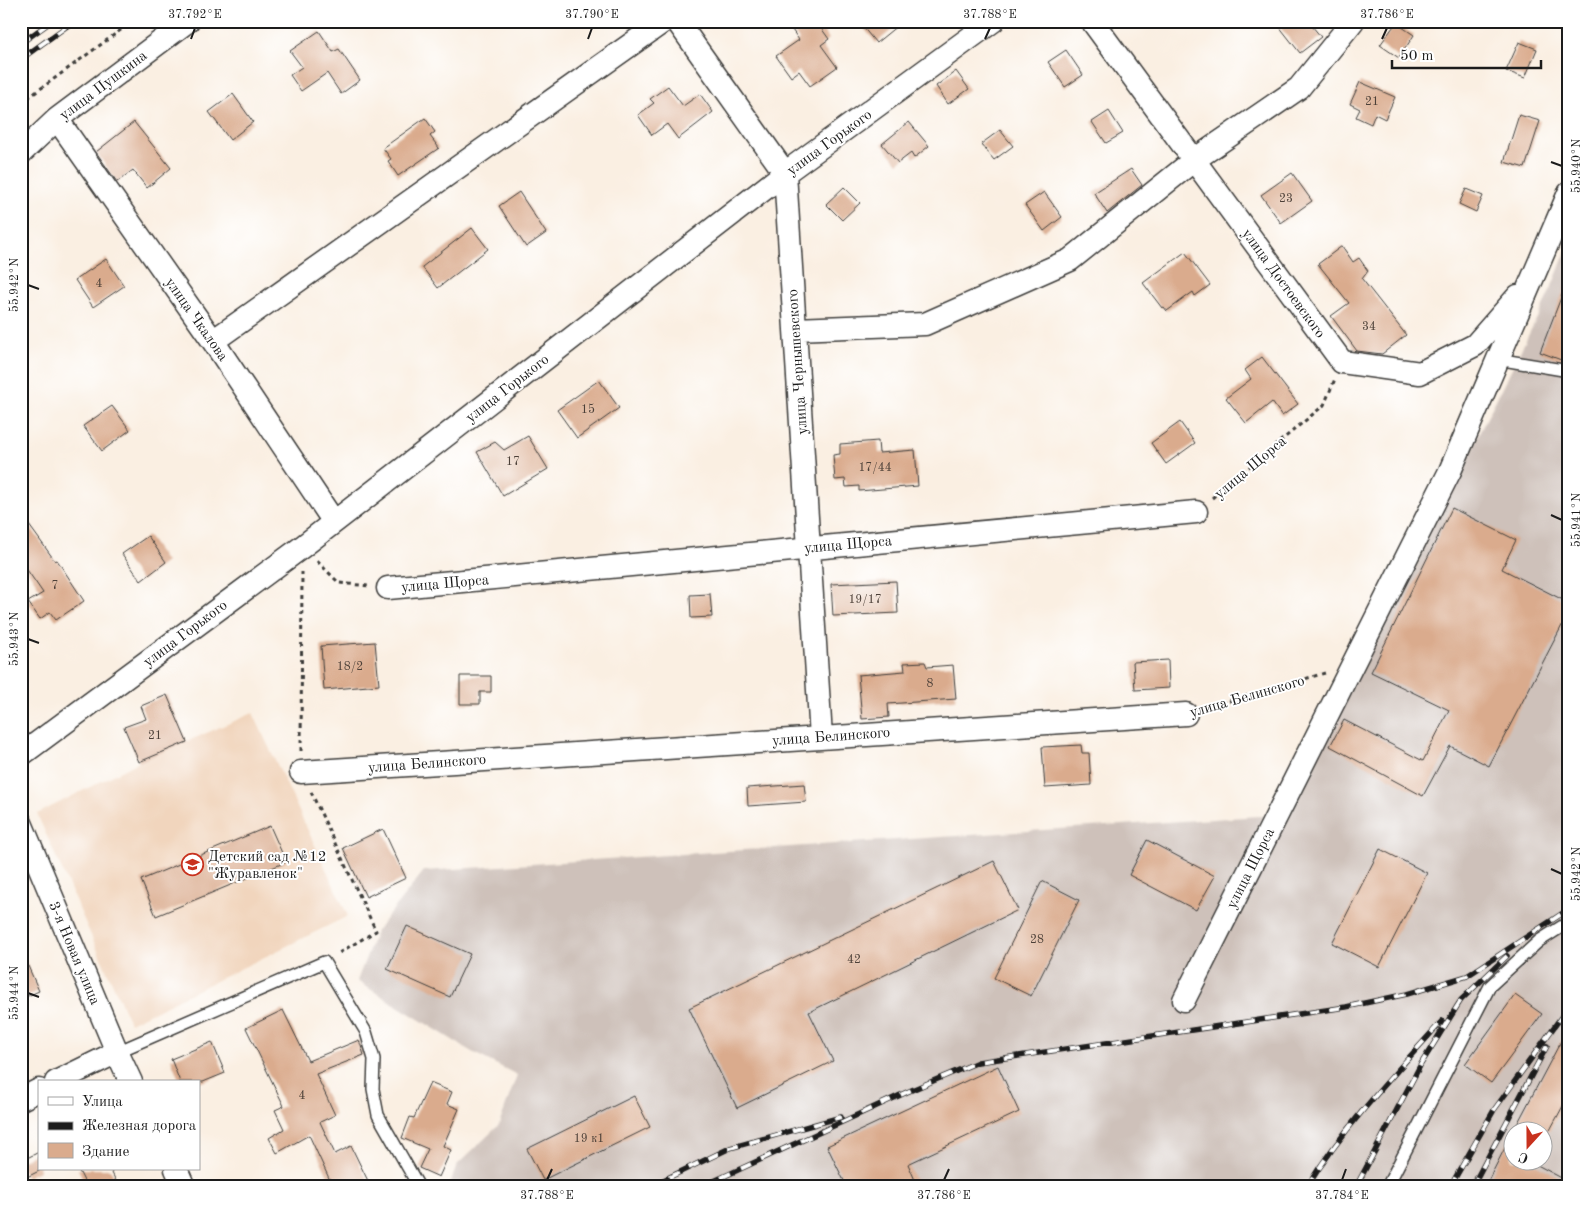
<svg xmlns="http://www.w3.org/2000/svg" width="1590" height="1208" font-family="'Old Standard TT',serif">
  <rect width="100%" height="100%" fill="#fff"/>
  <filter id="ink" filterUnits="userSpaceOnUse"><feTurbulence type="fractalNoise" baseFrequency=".02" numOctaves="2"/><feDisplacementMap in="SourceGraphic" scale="10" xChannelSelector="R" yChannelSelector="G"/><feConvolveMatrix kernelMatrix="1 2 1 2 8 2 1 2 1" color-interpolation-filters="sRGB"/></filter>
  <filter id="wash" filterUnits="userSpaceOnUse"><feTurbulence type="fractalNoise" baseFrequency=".0096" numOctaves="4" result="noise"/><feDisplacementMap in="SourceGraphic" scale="20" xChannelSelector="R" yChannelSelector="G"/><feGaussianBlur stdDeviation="1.12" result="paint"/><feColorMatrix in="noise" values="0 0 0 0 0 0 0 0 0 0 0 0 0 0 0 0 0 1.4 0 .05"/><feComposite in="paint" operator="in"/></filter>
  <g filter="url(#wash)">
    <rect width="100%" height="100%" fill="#faefe2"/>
    <path fill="#f1d5bd" d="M253,713l95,203 -218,107 -93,-209 102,-52z"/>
    <path fill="#cec1ba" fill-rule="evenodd" d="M1569,244v943h-1120l8,-22 42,-40 18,-50 -45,-23 -115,-71 19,-50 48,-60 864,-57 260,-518zM1512,1130h30v30h-30z"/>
    <g id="blocks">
      <path fill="#daab8d" d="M786,21h30l13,18 -8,6 16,22 -27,19 -11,-15 -8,6 -15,-21 23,-16z
        M858,21h45l-27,22z
        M1275,21h33l13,16 -21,16z
        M1396,23l18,12 -15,23 -19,-13z
        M319,31l14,21 6,-3 21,31 -19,14 -14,-21 -26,18 -11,-16 12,-8 -12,-16z
        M1519,42l18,7 -12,29 -19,-7z
        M1066,50l17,25 -18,12 -17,-25z
        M956,71l13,18 -21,15 -12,-18z
        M1360,82l35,15 -10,22 -10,-5 -4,10 -15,-7 4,-8 -10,-5z
        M668,86l15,20 17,-12 13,18 -35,27 -11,-15 -15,11 -14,-20 16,-12 -4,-4z
        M233,94l20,28 -23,18 -21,-28z
        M1109,111l14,22 -17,10 -14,-21z
        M1519,115l21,6 -15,47 -21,-6z
        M425,118l10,14 -5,4 9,12 -41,28 -10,-15 3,-2 -8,-11z
        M134,122l37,46 -24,20 -14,-18 -16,12 -21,-30z
        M909,122l20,24 -15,12 -3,-5 -13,10 -16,-19z
        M1000,130l13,16 -19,14 -13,-16z
        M1131,169l11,16 -35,28 -13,-20z
        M1292,173l20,28 -31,22 -20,-28z
        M844,187l16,16 -18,17 -16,-16z
        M1466,189l17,7 -7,16 -17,-8z
        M519,192l27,41 -20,14 -27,-41z
        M1044,192l18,25 -18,14 -19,-26z
        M472,228l16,21 -50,39 -16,-21z
        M1342,246l11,16 6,-4 9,13 -6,8 44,56 -24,19 -25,-3 -26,-35 18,-13 -31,-39z
        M1185,252l25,33 -15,11 -2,-4 -26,19 -3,-4 -2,1 -19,-25z
        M106,259l18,27 -31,21 -18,-27z
        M1567,282h2v81l-29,-11z
        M1262,357l36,47 -16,12 -10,-14 -26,21 -20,-25 25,-19 -6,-9z
        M599,380l20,28 -42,30 -20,-28z
        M112,406l18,24 -28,21 -19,-25z
        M1180,422l15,21 -29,21 -15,-21z
        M528,436l20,33 -45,27 -26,-44 18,-10 9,8z
        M878,441l1,12 36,-3 3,36 -59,5v-5l-13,1 -1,-8 -10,1 -2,-25 7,-1v-10z
        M1452,508l64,32 -14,29 67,34v9l-80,154 -39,-20 -27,50 -93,-50 14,-26 79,41 26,-51 -78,-38z
        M21,514l34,47 2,-1 27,41 -28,19 -6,-8 -10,7 -12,-17 15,-9 -22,-32z
        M148,536l18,26 -25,19 -19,-27z
        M896,581l2,32 -65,3 -2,-32z
        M710,594l2,23 -21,1 -1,-23z
        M375,642l4,43 -55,5 -3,-44z
        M1168,660l1,28 -34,2 -2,-28z
        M925,662l2,5 26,-2 3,34 -68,5 1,13 -27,2 -4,-44 47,-4 -1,-8z
        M460,676h31v16h-11v12h-20z
        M167,695l20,47 -48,20 -15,-35 22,-8 -5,-13z
        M1081,745l1,8h7l2,32 -46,3 -3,-41z
        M804,784l2,18 -58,4 -1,-18z
        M270,826l16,36 -130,54 -15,-36z
        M383,829l23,49 -40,19 -23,-49z
        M1147,840l68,36 -19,34 -67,-35z
        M1380,849l47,24 -48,94 -47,-24z
        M994,861l24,49 -209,102 24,49 -96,47 -48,-100z
        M1042,881l37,19 -48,96 -37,-18z
        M407,926l63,28 -20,43 -63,-28z
        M21,950l18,41 -18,8z
        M1515,995l27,19 -51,69 -26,-19z
        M283,1010l25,51 51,-21 5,15 -48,19 19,41 -15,7 15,32 16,-8 20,41h-38l-24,-52 -32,18 -8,-15 15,-9 -9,-19 9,-4 -38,-78z
        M1569,1026v69l-19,35h-36z
        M212,1042l13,31 -22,9h-23l-9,-23z
        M998,1066l21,46 -111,52 10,23h-71l-20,-41z
        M430,1083l22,9 -5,12 12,5 -16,37 8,4 -12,27 -20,-9 9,-19 -26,-11 8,-21 4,1z
        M634,1096l16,31 -107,53 -16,-31z
        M1512,1134v26h16l41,22v5h-84z
        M39,1152v19l-12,6 -6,-10v-6z
        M78,1169h32l9,18h-32z"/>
    </g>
  </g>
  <g filter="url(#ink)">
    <use href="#blocks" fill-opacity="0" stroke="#3d3c3a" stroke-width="1"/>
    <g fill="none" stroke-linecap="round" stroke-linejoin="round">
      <defs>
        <path id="lane" d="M1497,359l72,12
          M117,1052l207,-90 42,70 8,27 -1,30 5,26 41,72
          M1387,1187l103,-201 49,-45 30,-19"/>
        <path id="street" d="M677,21l108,152 36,564
          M1092,21l250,341 78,11 55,-28 43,-49
          M57,119l156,222 121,181
          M21,153l36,-34 131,-98
          M795,329l130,-5 145,-64 124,-100 105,-72 54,-67
          M213,341l451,-320
          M388,588l808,-76
          M21,755l281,-208 483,-374 208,-152
          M301,772l885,-58
          M21,823l96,229 14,30
          M1184,1000l266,-529 119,-278
          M56,1082l61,-30
          M21,1099l18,-9
          M176,1169l8,18"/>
      </defs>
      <use href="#lane" stroke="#3d3c3a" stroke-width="14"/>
      <use href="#street" stroke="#3d3c3a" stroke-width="25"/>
      <path stroke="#3d3c3a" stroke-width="3" stroke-dasharray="4 4" stroke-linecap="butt" d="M21,103l112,-82
        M1212,498l112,-93 11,-26
        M317,561l22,22 30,3
        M1206,708l119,-35
        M301,751l1,-179
        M311,792l65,139 -39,23"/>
      <use href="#lane" stroke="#fff" stroke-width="11"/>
      <use href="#street" stroke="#fff" stroke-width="22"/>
      <defs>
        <path id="rail" d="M21,43l31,-22
          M21,59l53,-38
          M1358,1183l63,-119 40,-64 46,-44
          M649,1187l81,-39 111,-31
          M701,1187l206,-95 71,-30 368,-55 61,-13 60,-18 102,-67
          M1307,1187c37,-60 88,-114 135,-166
          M1450,1187l44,-77 73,-101
          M1472,1187l75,-141"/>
      </defs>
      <use href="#rail" stroke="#1c1c1c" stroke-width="5.5"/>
      <use href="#rail" stroke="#fff" stroke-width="4" stroke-dasharray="11" stroke-linecap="butt"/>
    </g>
  </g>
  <path fill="none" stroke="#1c1c1c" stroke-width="2" d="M191,39l4,-11M588,39l4,-11M985,39l5,-11M1382,39l5,-11M1551,162l11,4M28,285l11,4M1551,515l11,5M28,639l11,4M1551,869l11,5M28,993l11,4M547,1180l5,-11M944,1180l5,-11M1342,1180l4,-11"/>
  <defs>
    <symbol id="school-ring" viewBox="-11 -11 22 22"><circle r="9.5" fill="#fff" stroke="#c8321e" stroke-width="1.5"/><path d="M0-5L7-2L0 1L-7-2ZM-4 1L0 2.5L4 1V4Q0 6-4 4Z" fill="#c8321e"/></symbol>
  </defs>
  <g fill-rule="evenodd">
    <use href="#school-ring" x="180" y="852" width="25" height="25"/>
  </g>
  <g text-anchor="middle" stroke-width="4" stroke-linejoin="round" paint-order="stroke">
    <g font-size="12" fill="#4c4038">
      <text x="1372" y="105">21</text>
      <text x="1286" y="202">23</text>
      <text x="99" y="287">4</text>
      <text x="1369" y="330">34</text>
      <text x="588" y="413">15</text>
      <text x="513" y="465">17</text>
      <text x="875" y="471">17/44</text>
      <text x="55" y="589">7</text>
      <text x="865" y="603">19/17</text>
      <text x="350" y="670">18/2</text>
      <text x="930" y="687">8</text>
      <text x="155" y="739">21</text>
      <text x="1037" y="943">28</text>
      <text x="854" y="963">42</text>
      <text x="302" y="1099">4</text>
      <text x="589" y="1142">19 к1</text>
    </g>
    <g font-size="15" fill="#1c1c1c" stroke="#fff">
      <text transform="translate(103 85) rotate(-37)" y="5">улица Пушкина</text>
      <text transform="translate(829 142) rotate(-36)" y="5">улица Горького</text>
      <text transform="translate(1284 283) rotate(54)" y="5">улица Достоевского</text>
      <text transform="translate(197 319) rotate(55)" y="5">улица Чкалова</text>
      <text transform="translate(797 362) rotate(-94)" y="5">улица Чернышевского</text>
      <text transform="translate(507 388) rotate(-38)" y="5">улица Горького</text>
      <text transform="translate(1250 467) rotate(-40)" y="5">улица Щорса</text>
      <text transform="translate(848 544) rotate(-5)" y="5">улица Щорса</text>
      <text transform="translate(445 583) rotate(-5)" y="5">улица Щорса</text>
      <text transform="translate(185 633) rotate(-37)" y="5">улица Горького</text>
      <text transform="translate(1247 696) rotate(-16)" y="5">улица Белинского</text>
      <text transform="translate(831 736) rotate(-4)" y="5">улица Белинского</text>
      <text transform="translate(427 763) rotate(-4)" y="5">улица Белинского</text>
      <text transform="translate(1250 868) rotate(-63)" y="5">улица Щорса</text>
      <text transform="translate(75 953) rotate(67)" y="5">3-я Новая улица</text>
    </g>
    <g font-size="15" fill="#1c1c1c" stroke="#fff" text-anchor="start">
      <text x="208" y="861">Детский сад №12<tspan x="208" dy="17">"Журавленок"</tspan></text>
    </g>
  </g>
  <rect width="1590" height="1208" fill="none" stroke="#fff" stroke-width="55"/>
  <rect x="38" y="1080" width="162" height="90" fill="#ffffff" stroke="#a4a4a4"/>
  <rect x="48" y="1097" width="25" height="8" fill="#ffffff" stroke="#a4a4a4"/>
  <text x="82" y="1106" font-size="15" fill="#1c1c1c">Улица</text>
  <rect x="48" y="1122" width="25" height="8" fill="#1c1c1c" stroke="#a4a4a4"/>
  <text x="82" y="1130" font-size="15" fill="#1c1c1c">Железная дорога</text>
  <rect x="48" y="1143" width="25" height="15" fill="#daab8d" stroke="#a4a4a4"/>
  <text x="82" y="1156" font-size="15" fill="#1c1c1c">Здание</text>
  <g transform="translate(1528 1146) rotate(201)"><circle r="24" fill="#ffffff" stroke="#a4a4a4"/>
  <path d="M0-4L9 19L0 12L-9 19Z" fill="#c8321e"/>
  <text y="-8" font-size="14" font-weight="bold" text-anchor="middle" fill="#1c1c1c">С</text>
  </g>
  <path d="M1392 60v8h149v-8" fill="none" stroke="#1c1c1c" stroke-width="2.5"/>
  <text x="1400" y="60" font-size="15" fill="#1c1c1c" stroke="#ffffff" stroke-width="4" paint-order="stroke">50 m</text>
  <rect x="28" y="28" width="1534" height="1152" fill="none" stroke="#1c1c1c" stroke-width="2"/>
  <g font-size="12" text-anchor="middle" fill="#1c1c1c">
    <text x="195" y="18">37.792°E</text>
    <text x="592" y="18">37.790°E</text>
    <text x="990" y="18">37.788°E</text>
    <text x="1387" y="18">37.786°E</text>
    <text transform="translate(1576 166) rotate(-90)" y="4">55.940°N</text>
    <text transform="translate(14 285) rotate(-90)" y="4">55.942°N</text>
    <text transform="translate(1576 520) rotate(-90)" y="4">55.941°N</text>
    <text transform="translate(14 639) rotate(-90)" y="4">55.943°N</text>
    <text transform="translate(1576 874) rotate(-90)" y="4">55.942°N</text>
    <text transform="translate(14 993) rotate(-90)" y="4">55.944°N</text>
    <text x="547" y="1199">37.788°E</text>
    <text x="944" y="1199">37.786°E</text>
    <text x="1342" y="1199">37.784°E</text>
  </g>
</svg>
